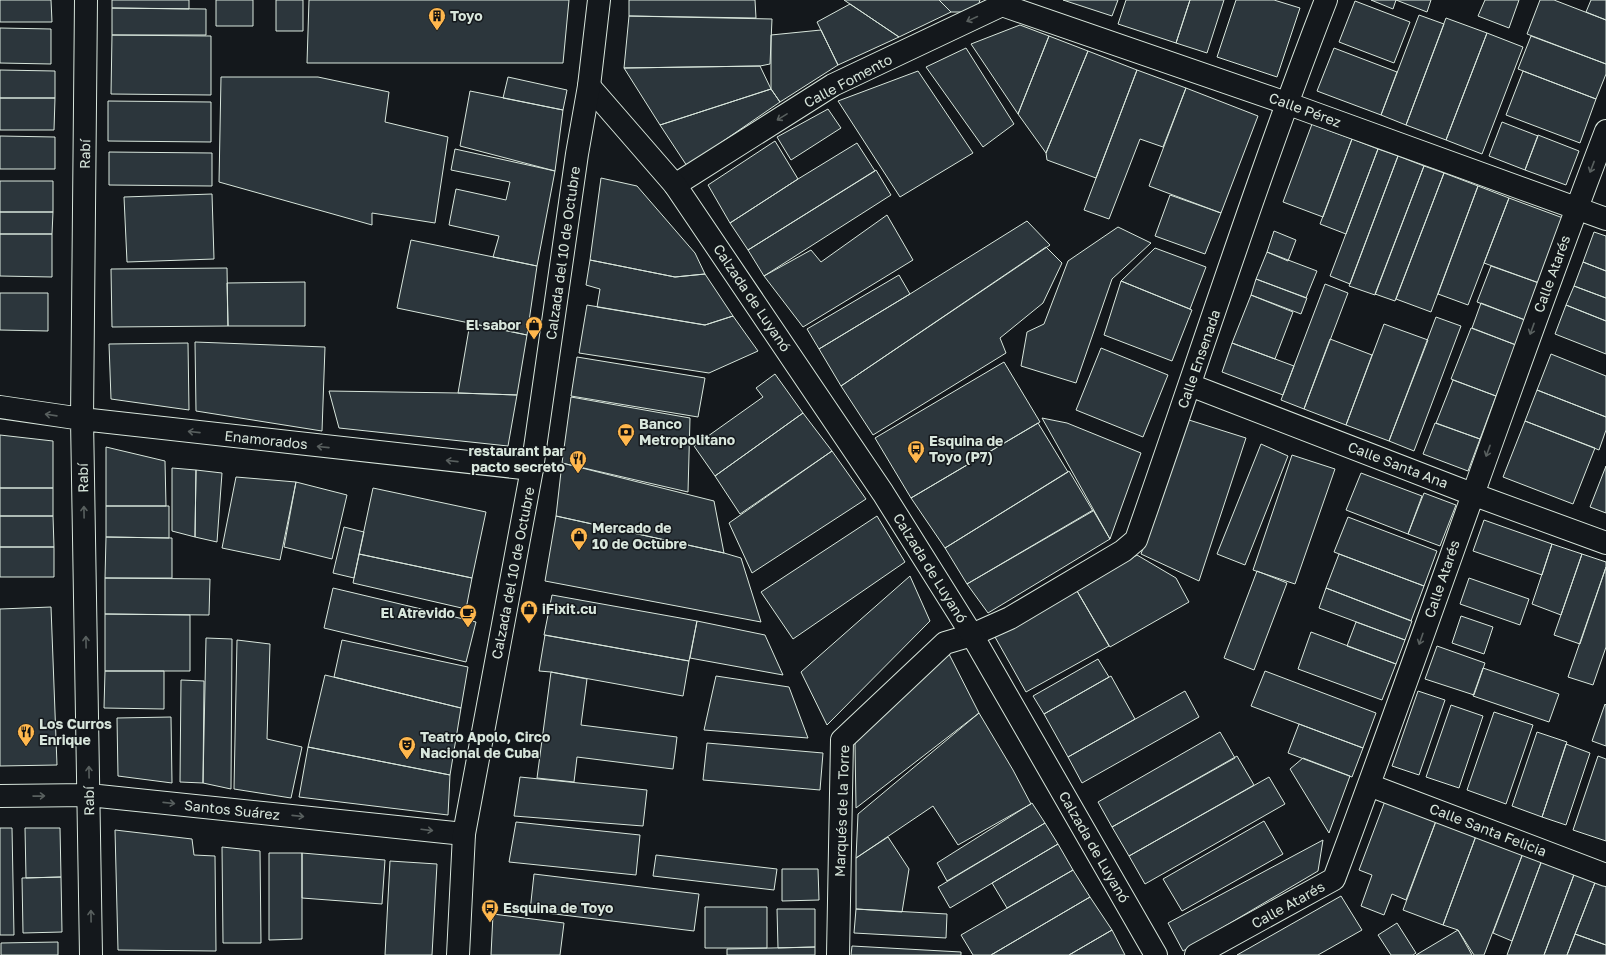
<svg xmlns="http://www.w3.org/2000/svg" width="1606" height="955" font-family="'Golos Text',sans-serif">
  <rect width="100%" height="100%" fill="#14181c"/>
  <path fill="#2c363c" stroke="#d8e6dc" d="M0,0h51l1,22h-52z
    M112,0h77v9l-77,-1z
    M216,0h37v26h-37z
    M276,0h27v31h-27z
    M309,0h260l-6,63h-256z
    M629,0h126l1,18 -127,-2z
    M844,0h95l12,12 -52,25z
    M939,0h41l-2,6 -10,6h-17z
    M1063,0h55l-6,16z
    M1126,0h64l-14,43 -58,-19z
    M1190,0h34l-17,53 -31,-10z
    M1236,0h38l26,8 -23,69 -60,-20z
    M1371,0h60l-4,12 -31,-12 -3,9z
    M1485,0h34l-10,28 -31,-12z
    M1540,0h14l52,20v44l-79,-30z
    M1591,0h15v20l-20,-8z
    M1355,1l55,21 -16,41 -55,-21z
    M850,4l49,33 -61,28 -21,-43z
    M112,8l94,1v26h-94z
    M1419,15l25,9 -38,101 -25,-10z
    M629,16l143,3 -2,45 -10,2 -136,2z
    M1446,18l41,15 -41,107 -40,-15z
    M1020,25l29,11 -31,78 -47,-70z
    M0,28l51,1v35l-51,-1z
    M821,30l17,35 -58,37 -9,-13v-54z
    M1487,33l36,14 -41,107 -36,-14z
    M112,35l99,1v59l-100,-1z
    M1049,36l39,15 -42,102 -28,-39z
    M1531,36l75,28v10l-10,25 -78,-30z
    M966,48l48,76 -31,23 -57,-80z
    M1334,48l63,24 -16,43 -64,-24z
    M1088,51l49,19 -41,108 -49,-18 -1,-7z
    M760,66l11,23 -111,36 -36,-57z
    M0,70l55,1v27h-55z
    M1137,70l49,18 -23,59 -23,-8 -31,80 -25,-9z
    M918,71l55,82 -73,44 -62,-96z
    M1523,71l73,28 -16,44 -74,-28z
    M221,77h97l71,15 -4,30 63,15 -13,86 -63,-10v12l-153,-43z
    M508,77l59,13 -4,20 -60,-12z
    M1186,88l72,28 -37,97 -72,-27z
    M771,89l9,13 -93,64 -27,-41z
    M470,91l93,19 -8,61 -95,-25z
    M0,98h55l-1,32h-54z
    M108,101l103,1v40l-103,-1z
    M828,109l13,19 -50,32 -14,-23z
    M1502,122l36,14 -13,34 -36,-14z
    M1312,124l40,15 -29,78 -40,-15z
    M1538,135l41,16 -13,34 -41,-15z
    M0,136l55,1v32h-55z
    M1352,139l26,10 -32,85 -26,-10z
    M775,141l23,38 -68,44 -22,-38z
    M857,143l18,28 -127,79 -18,-27 68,-44z
    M455,149l100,22 -18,95 -44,-9 6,-21 -50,-11 7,-36 50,11 4,-18 -59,-12z
    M1378,149l20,7 -48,128 -20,-8z
    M109,152l103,1v33l-103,-1z
    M1398,156l26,10 -49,129 -26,-9z
    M1424,166l20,7 -49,128 -20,-7z
    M876,170l15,25 -127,81 -16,-26z
    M1444,173l34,13 -47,126 -35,-13z
    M601,178l36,8 58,67 10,21 -30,3 -85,-17z
    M0,181h53v31h-53z
    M1478,186l31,12 -41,107 -30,-11z
    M212,194l2,65 -87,3 -3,-65z
    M1170,195l51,18 -16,41 -50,-18z
    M1509,198l54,20 -24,65 -55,-20z
    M0,212h53l-1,22h-52z
    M887,215l26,45 -110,67 -39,-51 47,-26 10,12z
    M1027,221l23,24 -209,141 -22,-37 91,-55z
    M1118,227l33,16 -39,36 -36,104 -55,-17 6,-34 17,-8 24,-63z
    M1274,231l22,9 -8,21 -21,-9z
    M1594,232l12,4v35l-23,-9z
    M0,234h52v43l-52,-1z
    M411,240l126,26 -10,69 -130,-27z
    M1046,247l16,16 -19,40 -43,35 6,15 -133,82 -32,-49z
    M1155,248l51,19 -16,42 -69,-28z
    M1267,252l50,19 -11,27 -50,-19z
    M590,260l85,17 30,-3 28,42 -28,9 -108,-18 3,-18 -14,-4z
    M1583,262l23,9v27l-32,-12z
    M1491,266l48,17 -14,37 -48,-18z
    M227,268l1,58 -116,1 -1,-58z
    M899,275l11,19 -91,55 -12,-20z
    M1256,279l51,19 -6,16 -50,-19z
    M1121,281l71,29 -20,51 -68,-26z
    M305,282v44h-77l-1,-43z
    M1325,284l23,9 -44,116 -23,-9z
    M1574,286l32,12v23l-40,-16z
    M0,293h48v38l-48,-1z
    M1251,295l42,17 -18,47 -43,-16z
    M1481,303l44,17 -9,25 -44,-17z
    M587,305l118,20 28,-9 25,35 -49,22 -130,-20z
    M1566,305l40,16v33l-51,-20z
    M1436,317l25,9 -47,125 -25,-10z
    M470,323l57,12 -10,60 -59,-2z
    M1384,324l44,16 -39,101 -43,-16z
    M1471,328l45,17 -20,51 -45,-17z
    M1330,339l42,16 -26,70 -42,-16z
    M195,342l130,5 -3,84 -126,-20z
    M188,343l1,67 -78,-11 -2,-55z
    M1232,343l62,23 -11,29 -61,-23z
    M1101,348l67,27 -25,62 -67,-27z
    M1551,354l55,22v41l-69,-27z
    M577,357l128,21 -7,39 -127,-21z
    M1004,362l36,60 -129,76 -36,-60z
    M775,374l28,39 -88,63 -21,-30 69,-49 -7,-9z
    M1453,380l43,16 -16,43 -44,-16z
    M1537,390l69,27v13l-7,20 -74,-29z
    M329,391l129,2 59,2 -9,51 -169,-18z
    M571,397l119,21 -2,74 -126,-29z
    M803,413l29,38 -92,63 -25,-38z
    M1042,418l25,5 74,30 -31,86z
    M1189,420l57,18 -47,143 -58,-27z
    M1525,421l70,27 -22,56 -70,-27z
    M1038,423l30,49 -123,76 -34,-50z
    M1435,423l45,16 -12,32 -45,-17z
    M0,435l53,6v47h-53z
    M1261,444l27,12 -43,109 -28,-11z
    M106,447l59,14 1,45h-60z
    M832,451l34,48 -114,74 -23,-50z
    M1292,455l43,14 -40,115 -42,-14z
    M562,463l152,38 10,52 -168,-37z
    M1606,466v47l-16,-6z
    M172,468l24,2 -1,67 -23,-6z
    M196,470l26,3 -5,69 -22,-5z
    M1069,471l24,40 -126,73 -22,-36z
    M1361,473l61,23 -14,38 -62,-24z
    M236,477l60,5 -16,78 -58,-12z
    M296,482l51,13 -15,64 -48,-12z
    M0,488h53v28h-53z
    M373,488l113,24 -14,66 -113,-24z
    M1424,493l32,12 -16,41 -32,-12z
    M106,506h63v32l-63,-1z
    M1093,510l17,29 -122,74 -21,-29z
    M0,516h53l1,31h-54z
    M556,516l168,37 17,5 20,64 -216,-41z
    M877,516l28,46 -112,77 -32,-47z
    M1348,517l89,34 -13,35 -90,-34z
    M1484,520l68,24 -10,31 -69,-24z
    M344,527l20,5 -10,46 -21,-5z
    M106,537l66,1v40h-67z
    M1552,544l30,10 -21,61 -29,-11z
    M0,547h54v30h-54z
    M359,554l113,24 -6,31 -113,-26z
    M1339,554l85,32 -13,35 -85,-33z
    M1582,554l24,8v5l-26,77 -26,-9z
    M1137,555l39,23 13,24 -79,45 -33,-56z
    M1606,567v80l-13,38 -25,-8z
    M1257,571l30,12 -33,87 -30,-12z
    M910,576l20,45 -103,104 -26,-53z
    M105,578l105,1 -1,36 -104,-1z
    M1469,578l60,21 -9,26 -60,-21z
    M333,588l143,34 -10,40 -142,-34z
    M1326,588l86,33 -7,19 -86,-32z
    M1077,591l32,55 -83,46 -31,-55z
    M552,595l145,26 -8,40 -145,-26z
    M51,607l6,158 -57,1v-157z
    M105,614l85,1v56h-85z
    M1461,616l32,11 -9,27 -32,-11z
    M697,621l68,14 18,40 -93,-17z
    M1356,622l49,18 -9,24 -49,-18z
    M1311,632l85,32 -14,36 -84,-31z
    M545,635l144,26 -6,35 -132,-24 -12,-1z
    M206,638l26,1 -1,150 -28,-6z
    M237,640l33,4 -3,95 35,8 -11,51 -57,-9z
    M342,640l126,27 -7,41 -127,-31z
    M1437,646l48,17 -11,32 -49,-16z
    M949,654l30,59 -123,95 -1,-65z
    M1098,659l11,18 -65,37 -11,-18z
    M1483,668l76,26 -10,28 -76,-26z
    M105,671h59v38l-60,-1z
    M1265,671l111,42 -13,35 -112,-42z
    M551,672l36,7 -6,46 96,12 -4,32 -96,-12 -3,25 -37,-4z
    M325,675l136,33 -11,67 -142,-28z
    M716,676l73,11 19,51 -104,-8z
    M1111,676l24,43 -67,38 -24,-43z
    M181,680l23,1 -1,102 -23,-1z
    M1185,691l14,26 -117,66 -14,-26z
    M1418,691l27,9 -26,75 -27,-9z
    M1605,704l1,1v41l-14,-5z
    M1451,705l32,11 -24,72 -33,-11z
    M1494,712l39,13 -27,79 -39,-14z
    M979,713l34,57 18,34 -73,41 -25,-39 -77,52 2,-44z
    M171,717l1,66 -54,-7 -1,-58z
    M1299,724l64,24 -11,29 -64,-24z
    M1220,732l15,26 -123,69 -14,-25z
    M1537,732l30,10 -25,75 -30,-11z
    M707,743l116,10 -3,37 -117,-10z
    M1566,744l24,9 -24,72 -24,-8z
    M308,747l142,28 -2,40 -149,-18z
    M1237,756l17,29 -125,71 -17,-29z
    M1598,756l8,3v82l-33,-11z
    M1303,758l47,18 -21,57 -39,-64z
    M520,777l127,13 -4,36 -129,-10z
    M1269,777l16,27 -140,80 -16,-28z
    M1385,801l51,20 -30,79 -14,-6 -8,21 -23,-9 11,-31 -13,-5z
    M1032,803l13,20 -98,58 -10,-18z
    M1264,821l19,33 -101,57 -19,-32z
    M1436,821l40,15 -33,89 -40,-15z
    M516,822l124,13 -4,40 -127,-13z
    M1045,823l13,21 -108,64 -12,-21z
    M0,828h12l2,107h-14z
    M25,828h35l1,49 -35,1z
    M115,830l77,9 2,16 21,1 1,95 -98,-1z
    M1476,836l47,17 -39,102h-10l-16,-25 -15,-5z
    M888,837l21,32 -7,43 -46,-3v-51z
    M1323,840l-5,31 -135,80 -15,-28z
    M1058,844l15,26 -66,38 -15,-25z
    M222,847l38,4 1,92h-38z
    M269,853h33v86l-33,1z
    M302,853l83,7 -3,44 -80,-6z
    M1523,853l19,7 -30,81 -19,-8z
    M656,855l121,14 -3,21 -121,-14z
    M1542,860l33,12 -31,83h-37z
    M390,861l47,3 -5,91h-47z
    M782,869h36l1,31 -37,1z
    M1073,870l17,27 -99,58h-18l-12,-20z
    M1575,872l21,8 -29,75h-23z
    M534,874l165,20 -5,37 -164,-20z
    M61,877l1,55 -39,1 -1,-55z
    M1596,880l10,4v61l-31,-11z
    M1341,896l21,34 -44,25h-81z
    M1090,897l22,33 -43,25h-78z
    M705,907h62v41h-62z
    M777,909h38v38l-37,1z
    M856,909l91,5 -1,24 -92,-5z
    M493,914l71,9 -4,32h-69z
    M1397,923l19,30 -3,2h-22l-13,-20z
    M1112,930l13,25h-56z
    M1458,930l14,25h-56z
    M1575,934l31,11v10h-39z
    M58,942v13h-57v-12z
    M852,946l109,6v3h-110z
    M815,947v8h-88v-6z"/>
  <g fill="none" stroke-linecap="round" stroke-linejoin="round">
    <defs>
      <path id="minor" d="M86,0l-4,419 9,536
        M1002,5l284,98 320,116
        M675,185l158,-100 169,-80 2,-5
        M1190,385l282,109 134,49
        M0,407l82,12 450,50
        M1369,785l237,90
        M0,796l89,-1 375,39
        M838,955l4,-215 103,-97 27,-8 38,-17 113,-67 13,-11c63,-180 121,-362 190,-540
        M1196,955l138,-76c93,-248 177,-500 272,-748"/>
      <path id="secondary" d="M589,86l86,99 208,308 89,142 184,320"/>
      <path id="primary" d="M458,955l6,-121 68,-365 45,-315 12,-68 10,-86"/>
    </defs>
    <use href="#minor" stroke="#d8e6dc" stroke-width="24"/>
    <use href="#secondary" stroke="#d8e6dc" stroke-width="24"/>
    <use href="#primary" stroke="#d8e6dc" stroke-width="24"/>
    <use href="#minor" stroke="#14181c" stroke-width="22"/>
    <use href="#secondary" stroke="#14181c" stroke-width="22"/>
    <use href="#primary" stroke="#14181c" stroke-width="22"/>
  </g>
  <defs><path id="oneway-shaft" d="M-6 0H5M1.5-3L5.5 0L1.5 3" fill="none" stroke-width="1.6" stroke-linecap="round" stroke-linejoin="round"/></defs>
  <g stroke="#59605f">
    <use href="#oneway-shaft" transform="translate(972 19) rotate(155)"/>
    <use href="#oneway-shaft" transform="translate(782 117) rotate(148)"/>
    <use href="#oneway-shaft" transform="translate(1592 167) rotate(111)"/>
    <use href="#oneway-shaft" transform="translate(1532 329) rotate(110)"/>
    <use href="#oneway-shaft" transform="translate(51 415) rotate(-172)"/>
    <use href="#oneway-shaft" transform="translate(194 432) rotate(-174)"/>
    <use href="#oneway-shaft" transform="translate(323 447) rotate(-174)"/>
    <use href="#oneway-shaft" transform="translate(1488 451) rotate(110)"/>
    <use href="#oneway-shaft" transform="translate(452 461) rotate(-174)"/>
    <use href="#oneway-shaft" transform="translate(84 512) rotate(-91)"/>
    <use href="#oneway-shaft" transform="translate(1421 639) rotate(109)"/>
    <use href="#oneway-shaft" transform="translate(86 642) rotate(-91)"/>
    <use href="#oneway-shaft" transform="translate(89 772) rotate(-91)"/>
    <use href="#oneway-shaft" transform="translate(39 796) rotate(-1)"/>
    <use href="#oneway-shaft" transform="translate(169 803) rotate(6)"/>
    <use href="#oneway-shaft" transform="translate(298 816) rotate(6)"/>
    <use href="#oneway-shaft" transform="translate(427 830) rotate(7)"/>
    <use href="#oneway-shaft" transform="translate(91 916) rotate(-91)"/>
  </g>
  <defs>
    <symbol id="building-pin" viewBox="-11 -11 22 30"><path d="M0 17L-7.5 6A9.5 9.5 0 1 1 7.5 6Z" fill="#ffb74d" stroke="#14181c"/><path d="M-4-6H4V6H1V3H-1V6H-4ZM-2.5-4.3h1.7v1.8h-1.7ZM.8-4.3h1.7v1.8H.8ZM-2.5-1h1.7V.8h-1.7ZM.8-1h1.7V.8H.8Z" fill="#111"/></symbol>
    <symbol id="shop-pin" viewBox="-11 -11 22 30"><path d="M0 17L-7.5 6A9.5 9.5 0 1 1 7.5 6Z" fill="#ffb74d" stroke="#14181c"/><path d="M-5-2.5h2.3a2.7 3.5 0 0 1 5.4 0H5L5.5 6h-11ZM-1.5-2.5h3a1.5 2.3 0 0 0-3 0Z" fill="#111"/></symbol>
    <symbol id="bank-pin" viewBox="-11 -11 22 30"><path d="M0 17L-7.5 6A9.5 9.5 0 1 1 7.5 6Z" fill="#ffb74d" stroke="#14181c"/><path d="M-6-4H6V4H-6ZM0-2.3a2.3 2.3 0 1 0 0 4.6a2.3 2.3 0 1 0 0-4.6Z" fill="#111"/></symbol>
    <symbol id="bus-pin" viewBox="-11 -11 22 30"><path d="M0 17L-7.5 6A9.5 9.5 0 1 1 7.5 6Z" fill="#ffb74d" stroke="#14181c"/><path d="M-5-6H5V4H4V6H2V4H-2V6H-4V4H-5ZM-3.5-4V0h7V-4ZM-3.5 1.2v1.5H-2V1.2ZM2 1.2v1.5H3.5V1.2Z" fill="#111"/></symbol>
    <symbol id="restaurant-pin" viewBox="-11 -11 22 30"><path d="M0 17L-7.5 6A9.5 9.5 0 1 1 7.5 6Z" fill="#ffb74d" stroke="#14181c"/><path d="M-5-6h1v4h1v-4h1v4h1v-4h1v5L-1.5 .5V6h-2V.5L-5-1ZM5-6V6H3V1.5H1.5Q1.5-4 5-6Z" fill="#111"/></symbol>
    <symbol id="cafe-pin" viewBox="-11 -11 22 30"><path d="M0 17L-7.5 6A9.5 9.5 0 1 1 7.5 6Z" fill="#ffb74d" stroke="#14181c"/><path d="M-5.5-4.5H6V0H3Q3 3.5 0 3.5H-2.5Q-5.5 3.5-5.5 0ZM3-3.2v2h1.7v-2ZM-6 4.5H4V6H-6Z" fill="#111"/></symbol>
    <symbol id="theatre-pin" viewBox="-11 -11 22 30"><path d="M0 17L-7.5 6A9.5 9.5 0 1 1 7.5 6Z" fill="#ffb74d" stroke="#14181c"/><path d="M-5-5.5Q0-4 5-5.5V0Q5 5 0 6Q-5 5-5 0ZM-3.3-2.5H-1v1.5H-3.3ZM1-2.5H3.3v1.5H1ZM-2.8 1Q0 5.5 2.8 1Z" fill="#111"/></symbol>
  </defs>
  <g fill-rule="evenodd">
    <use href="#building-pin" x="427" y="6" width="20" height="27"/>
    <use href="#shop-pin" x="524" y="315" width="20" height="27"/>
    <use href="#bank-pin" x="616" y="422" width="20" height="27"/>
    <use href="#bus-pin" x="906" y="439" width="20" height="27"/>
    <use href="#restaurant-pin" x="568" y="449" width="20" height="27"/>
    <use href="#shop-pin" x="569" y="526" width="20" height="27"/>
    <use href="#shop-pin" x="519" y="599" width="20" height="27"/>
    <use href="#cafe-pin" x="458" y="603" width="20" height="27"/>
    <use href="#restaurant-pin" x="16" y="722" width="20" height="27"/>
    <use href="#theatre-pin" x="397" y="735" width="20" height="27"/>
    <use href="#bus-pin" x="480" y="898" width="20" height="27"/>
  </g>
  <g text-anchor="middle" stroke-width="3" stroke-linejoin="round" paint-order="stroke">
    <g font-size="14" font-weight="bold" fill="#d8e6dc" stroke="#14181c" text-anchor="start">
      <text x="450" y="21">Toyo</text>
      <text x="521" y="330" text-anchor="end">El sabor</text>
      <text x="639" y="429">Banco<tspan x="639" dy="16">Metropolitano</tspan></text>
      <text x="929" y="446">Esquina de<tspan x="929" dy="16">Toyo (P7)</tspan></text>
      <text x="565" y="456" text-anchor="end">restaurant bar<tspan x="565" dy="16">pacto secreto</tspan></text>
      <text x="592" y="533">Mercado de<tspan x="592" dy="16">10 de Octubre</tspan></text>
      <text x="542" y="614">iFixit.cu</text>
      <text x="455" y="618" text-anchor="end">El Atrevido</text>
      <text x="39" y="729">Los Curros<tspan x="39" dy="16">Enrique</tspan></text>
      <text x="420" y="742">Teatro Apolo, Circo<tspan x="420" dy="16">Nacional de Cuba</tspan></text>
      <text x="503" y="913">Esquina de Toyo</text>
    </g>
    <g font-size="14" fill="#d8e6dc" stroke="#14181c">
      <text transform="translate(848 81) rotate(-28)" y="5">Calle Fomento</text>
      <text transform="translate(1305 110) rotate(20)" y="5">Calle Pérez</text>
      <text transform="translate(85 154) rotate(-89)" y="5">Rabí</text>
      <text transform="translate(563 253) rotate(-82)" y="5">Calzada del 10 de Octubre</text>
      <text transform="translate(1552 274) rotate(-70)" y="5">Calle Atarés</text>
      <text transform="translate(752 298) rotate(56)" y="5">Calzada de Luyanó</text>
      <text transform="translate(1199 359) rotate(-71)" y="5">Calle Ensenada</text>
      <text transform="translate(266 440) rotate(6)" y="5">Enamorados</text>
      <text transform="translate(1398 465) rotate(21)" y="5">Calle Santa Ana</text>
      <text transform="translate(83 478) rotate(-91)" y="5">Rabí</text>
      <text transform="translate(930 568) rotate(58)" y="5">Calzada de Luyanó</text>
      <text transform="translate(513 573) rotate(-79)" y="5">Calzada del 10 de Octubre</text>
      <text transform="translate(1442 579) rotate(-71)" y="5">Calle Atarés</text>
      <text transform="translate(89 801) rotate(-91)" y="5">Rabí</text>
      <text transform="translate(232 810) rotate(6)" y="5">Santos Suárez</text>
      <text transform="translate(842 811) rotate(-88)" y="5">Marqués de la Torre</text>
      <text transform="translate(1488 830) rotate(21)" y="5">Calle Santa Felicia</text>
      <text transform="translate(1094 847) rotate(60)" y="5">Calzada de Luyanó</text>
      <text transform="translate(1288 905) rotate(-29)" y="5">Calle Atarés</text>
    </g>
  </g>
</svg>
